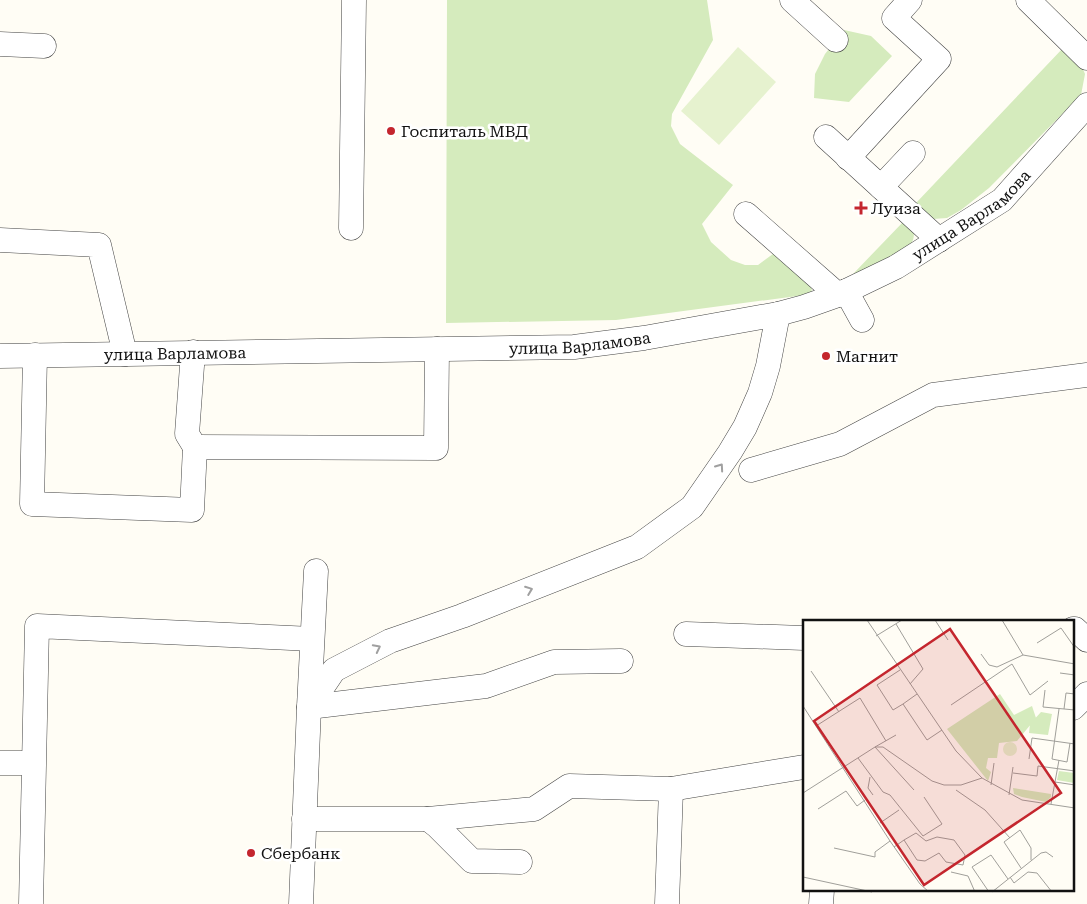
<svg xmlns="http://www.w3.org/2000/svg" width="1087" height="904" font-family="'Roboto Serif',serif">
  <rect width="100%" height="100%" fill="#fffdf5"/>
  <path fill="#d5ebbd" d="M447,0h260l6,40 -41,74 -1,12 9,18 53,41 -31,39 9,18 20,18 14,5h13l19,-14 34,29 1,14 -196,26 -170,3z
    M844,30l27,6 21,20 -43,46 -35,-4 1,-24 10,-20z
    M1064,47l16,15 5,12 -4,21 -92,93 -28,22 -14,8 -14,1 -17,-16z
    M904,221l10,9c0,4 0,9 -2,12 -4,11 -47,27 -59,32z"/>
  <path fill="#e6f2cf" d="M738,47l38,35 -57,63 -38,-34z"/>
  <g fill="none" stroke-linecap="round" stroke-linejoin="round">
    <defs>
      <g id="minor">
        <path d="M792,0l44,40"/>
        <path d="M1028,0l59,58"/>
        <path d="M0,44l44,2"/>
        <path d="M826,137l113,103"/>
        <path d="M848,158l91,-99 -45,-41 16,-18"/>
        <path d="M881,187l32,-34"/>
        <path d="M746,214l92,81"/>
        <path d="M351,228l3,-228"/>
        <path d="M0,240l99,5 26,109"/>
        <path d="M846,291l16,29"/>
        <path d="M193,352l-6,82 8,13"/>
        <path d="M35,355l-3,149 160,6 3,-63 241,1 1,-99"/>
        <path id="s1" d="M0,356l574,-9 70,-9 134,-24 26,-7 34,-12 58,-28 106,-67 85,-95"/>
        <path d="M751,470l89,-26 93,-49 154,-20"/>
        <path d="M316,571l-7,136 177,-21 68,-24 67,-1"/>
        <path d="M1073,629h2l12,11"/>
        <path d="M686,634l118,4"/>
        <path d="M1073,708l14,-14"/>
        <path d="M0,763h33"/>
        <path d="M304,819h124l106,-10 35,-23 102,3 133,-22"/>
        <path d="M428,819l9,7 35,35 48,1"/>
        <path d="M31,904l6,-278 275,13"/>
        <path d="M301,904l8,-197 25,-37 56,-29 72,-25 175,-69 55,-40 38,-55 15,-25 15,-34 8,-27 10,-52"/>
        <path d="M667,904l4,-115"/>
        <path d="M821,904l1,-14"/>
      </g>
    </defs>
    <use href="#minor" stroke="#444" stroke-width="25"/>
    <use href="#minor" stroke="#fff" stroke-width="24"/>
  </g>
  <defs><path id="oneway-chevron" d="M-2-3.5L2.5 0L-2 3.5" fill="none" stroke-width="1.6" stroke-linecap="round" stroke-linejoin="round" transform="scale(1.25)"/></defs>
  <g stroke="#a0a0a0">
    <use href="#oneway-chevron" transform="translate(720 467) rotate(-55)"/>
    <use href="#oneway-chevron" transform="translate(529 590) rotate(-21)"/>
    <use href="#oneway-chevron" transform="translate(377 648) rotate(-27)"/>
  </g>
  <g fill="#c4262e" stroke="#fff" stroke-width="2">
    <circle cx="391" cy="131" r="5"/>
    <path d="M858.5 200.5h5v5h5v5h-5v5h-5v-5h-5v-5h5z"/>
    <circle cx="826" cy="356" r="5"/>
    <circle cx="251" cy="853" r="5"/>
  </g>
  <g text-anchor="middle" stroke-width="5" stroke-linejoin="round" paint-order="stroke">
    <g font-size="16" fill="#111" stroke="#fff" text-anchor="start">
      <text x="401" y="137">Госпиталь МВД</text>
      <text x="871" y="214">Луиза</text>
      <text x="836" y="362">Магнит</text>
      <text x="261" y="859">Сбербанк</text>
    </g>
    <g font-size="16" fill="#111" stroke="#fff">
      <text dy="6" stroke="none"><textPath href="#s1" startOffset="1000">улица Варламова</textPath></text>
      <text dy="6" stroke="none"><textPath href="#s1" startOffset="580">улица Варламова</textPath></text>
      <text dy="6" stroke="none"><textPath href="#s1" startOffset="175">улица Варламова</textPath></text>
    </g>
  </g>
  <g transform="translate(803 620)">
    <rect width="271" height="271" fill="#fffdf5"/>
    <path d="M197,74l14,21 18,-9 4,12 -19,23 -18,2 -2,15h-9l-2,10 5,4 -3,9 -41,-52zM238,92l11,2 -4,21 -19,-2 1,-9zM256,151l15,2v10l-17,-3zM210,168l38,6v3l-5,5 -24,-5 -8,-3z" fill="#d5ebbd"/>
    <path d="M200 129a7 7 0 1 1 14 0a7 7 0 1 1-14 0Z" fill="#e6f2cf"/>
    <path fill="none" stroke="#a09f9a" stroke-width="1" d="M64,0l89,131 26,27 40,22 53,8M132,0l13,20M199,0l21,35 52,9M93,4l27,45 -13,15M73,16l26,-16M234,23l24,-15 14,20M178,34l8,11 8,2 26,-12M97,50l-23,15 16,25 10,-6 24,36 15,-10M8,51l28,41M257,53l15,2M242,70l-2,17 32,3M100,84l14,-10M148,85l61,-41 18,31 18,-14M0,86l87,135 30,43 9,8M256,89l-7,50 15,3 3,-19M261,89l2,-16 9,1M13,106l44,-28 26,43M93,115l-21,12 39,43M55,138l25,34 7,3 33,41 19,-12 -18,-27M226,139l3,-21 43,6M210,153l24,3 1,-10 37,5M67,157l-2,11 5,7M252,162l20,3M188,165l3,-22M153,170l29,20 25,28M0,173l72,-46h8l49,34 12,4h17l21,-7M206,175l4,-28M248,184l8,-44M15,189l28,-18 11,15 8,-6M77,203l19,-13M91,227l10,-7 12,-7 10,8 11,-4 17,3 11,15 -2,10 -17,-3 -7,-9 -14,8 -8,-1 -13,-20M31,228l41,9v-5l15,-11M218,248l-17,-26 16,-12 11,18v12M148,252l17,4 7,16M0,257l69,15M207,257l4,6 14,-11 9,1 15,19M186,272l-17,-25 19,-12 17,24M189,272l49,-39 5,-1 7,5"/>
    <path fill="#c4262e" fill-opacity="0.15" stroke="#c4262e" stroke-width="2.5" d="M147,9l111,164 -137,92 -110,-164z"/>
    <rect width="271" height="271" fill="none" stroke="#111" stroke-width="2.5"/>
  </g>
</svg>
